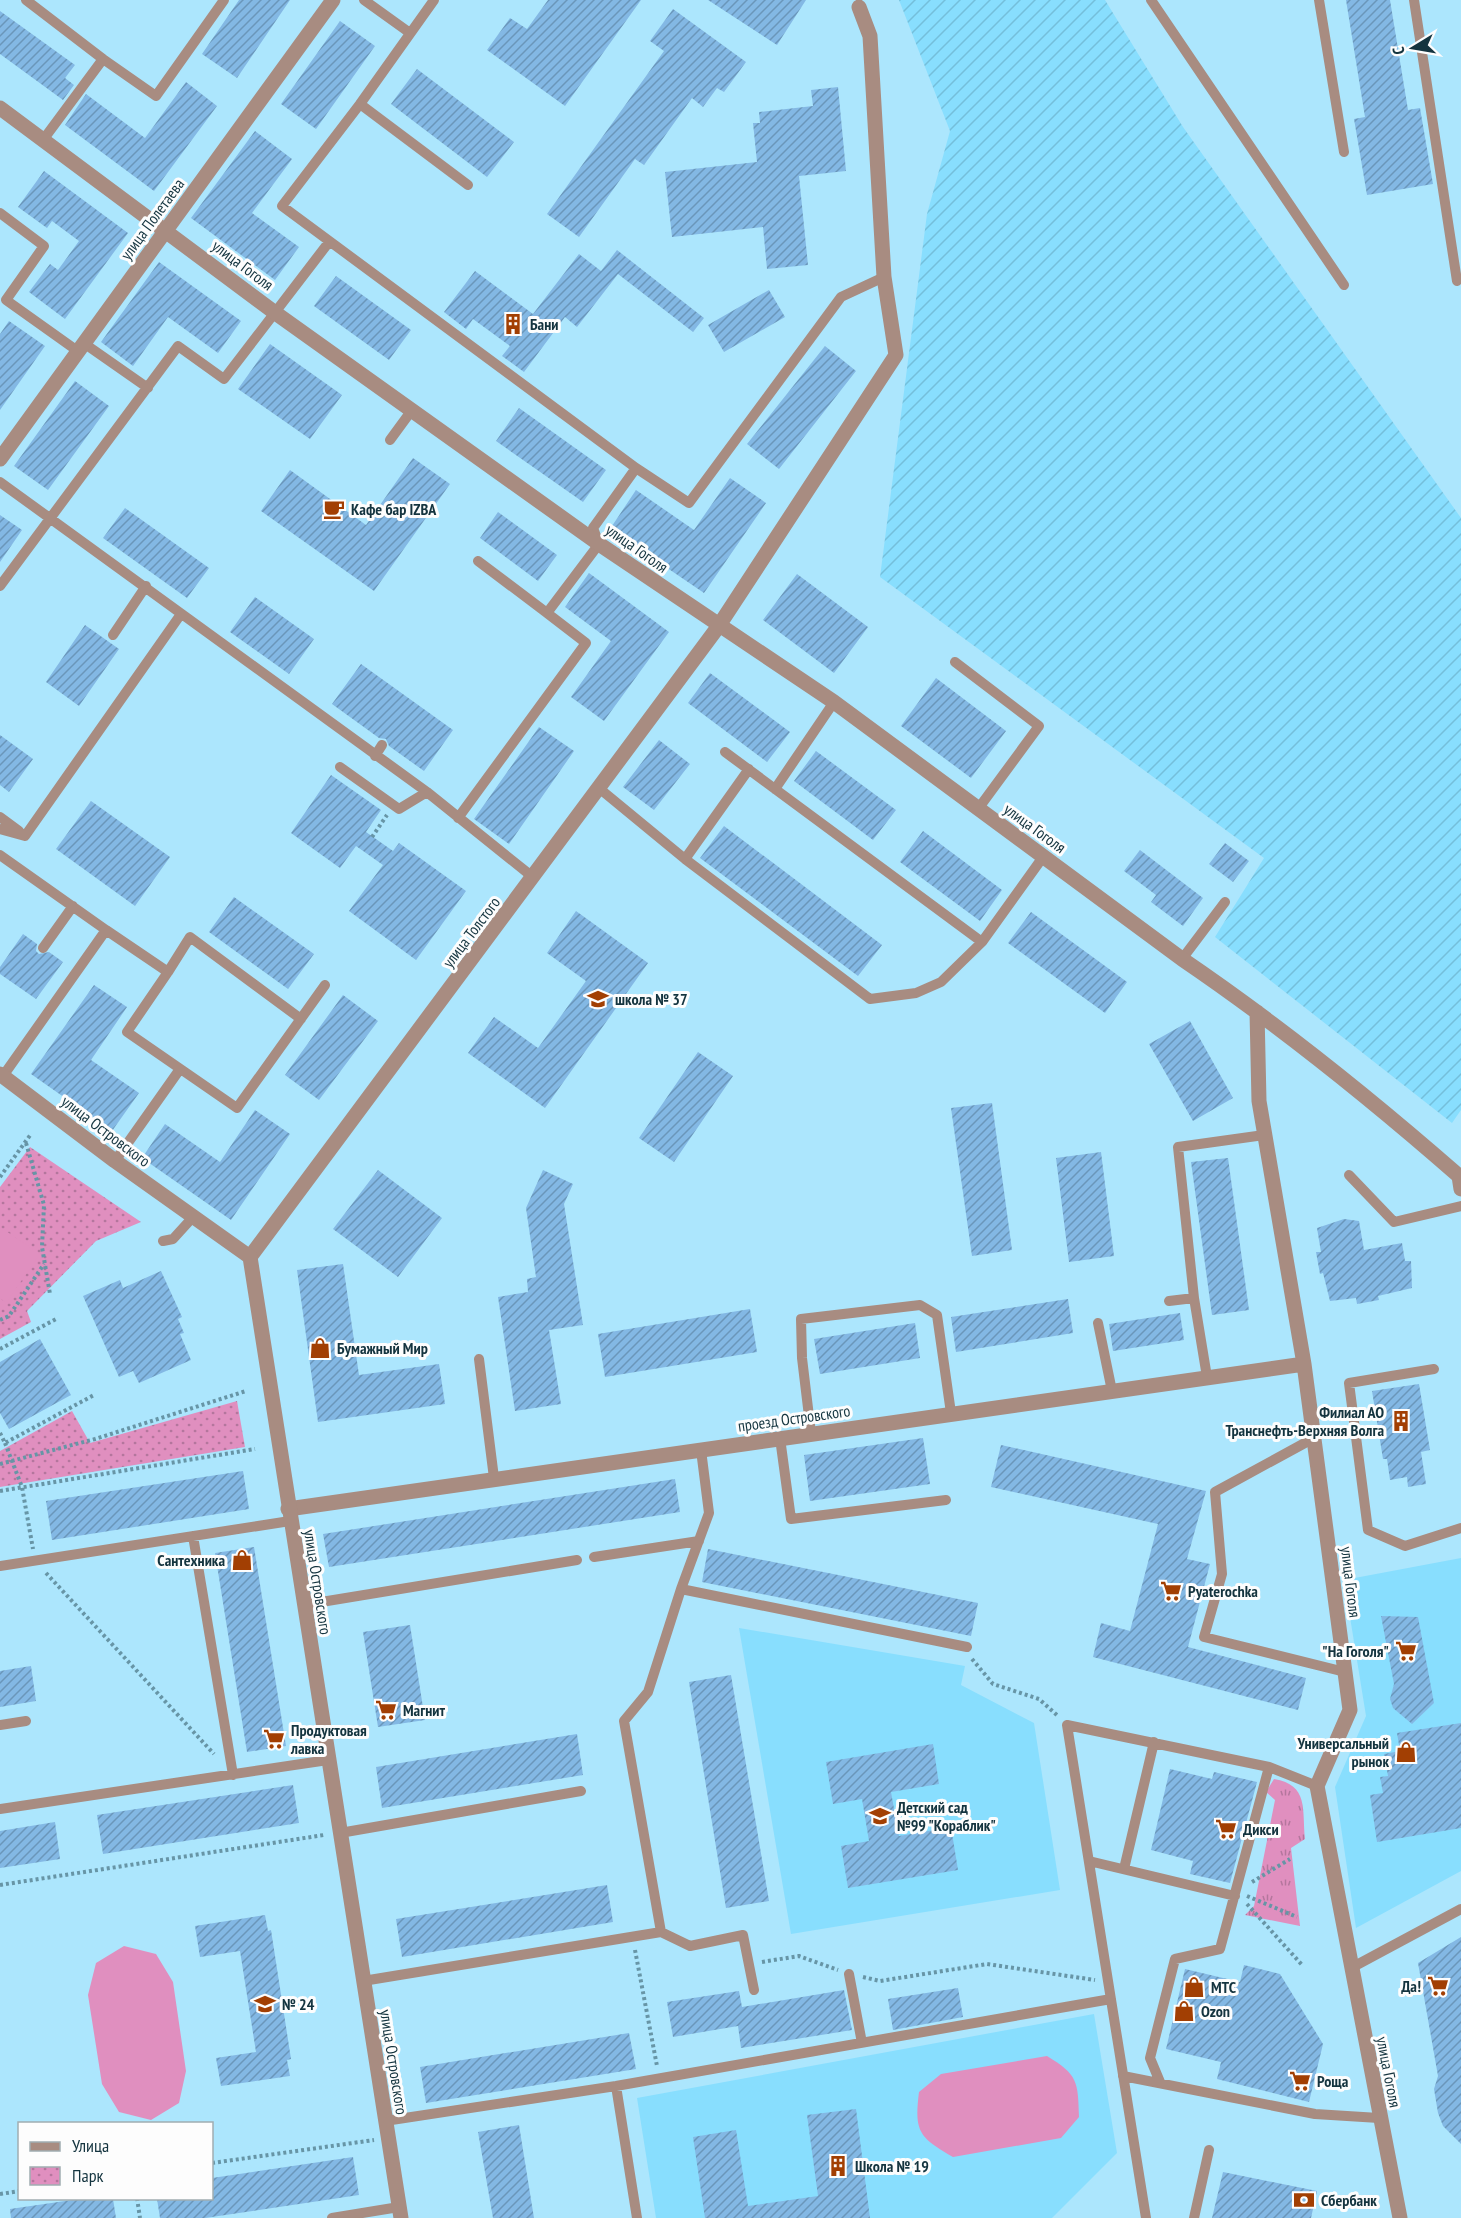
<svg xmlns="http://www.w3.org/2000/svg" width="1461" height="2218" font-family="'PT Sans Narrow',sans-serif">
  <defs>
    <pattern id="industrial-furrows" width="10" height="10" patternUnits="userSpaceOnUse" patternTransform="scale(1.5)"><rect width="10" height="10" fill="#88defe"/><path d="M-1 1l2-2M0 10L10 0M9 11l2-2" fill="none" stroke="#74bfdb"/></pattern>
    <pattern id="grass-tufts" width="24" height="20" patternUnits="userSpaceOnUse" patternTransform="scale(1.5)"><rect width="24" height="20" fill="#e08fbf"/><path d="M3 7l-1-3M5 7V3M7 7l1-3M15 17l-1-3M17 17v-4M19 17l1-3" fill="none" stroke="#b4769d"/></pattern>
    <pattern id="park-dots" width="8" height="8" patternUnits="userSpaceOnUse" patternTransform="scale(1.5)"><rect width="8" height="8" fill="#e08fbf"/><path d="M2 2h.1M6 6h.1" fill="none" stroke="#b4769d" stroke-width="1.8" stroke-linecap="round"/></pattern>
    <pattern id="building-hatch" width="6" height="6" patternUnits="userSpaceOnUse" patternTransform="scale(1.5)"><rect width="6" height="6" fill="#83b8e4"/><path d="M-1 1l2-2M0 6l6-6M5 7l2-2" fill="none" stroke="#6a96ba"/></pattern>
  </defs>
  <rect width="100%" height="100%" fill="#ace6fd"/>
  <path fill="#88defe" d="M1461,1558v313l-105,57 -21,-141 31,-71 -22,-136z
    M739,1628l226,38 -4,19 73,38 26,167 -269,44z
    M1094,2014l23,139 -65,65h-396l-19,-120z"/>
  <path fill="url(#industrial-furrows)" d="M899,0h206l78,127 278,391v592l-9,13 -237,-186 49,-79 -384,-281 47,-363 23,-83z"/>
  <path fill="url(#grass-tufts)" d="M1274,1779c35,6 28,30 31,60l-14,9 9,78 -55,-11 9,-9 21,-106 -9,-8z"/>
  <path fill="url(#park-dots)" d="M30,1147l111,75 -45,19 -69,70 4,11 -31,17v-152z
    M237,1401l8,46 -245,40v-36l72,-40 18,32z"/>
  <path fill="#e08fbf" d="M3,1229l37,25 -34,49 -6,-5v-64z
    M124,1946l32,8 17,28 13,89 -7,32 -28,17 -32,-8 -17,-28 -14,-89 8,-32z
    M1047,2056c31,19 31,25 32,61l-18,21 -108,19c-34,-20 -39,-25 -34,-65l22,-18z"/>
  <path fill="url(#building-hatch)" d="M239,0h51l-53,78 -35,-24z
    M548,0h93l-76,106 -78,-56 23,-32 17,11z
    M708,0h98l-29,45z
    M1346,0h44l18,110 12,-2 13,76 -66,11 -13,-76 11,-2z
    M673,9l73,53 -22,30 -7,-4 -14,19 -11,-9 -48,67 -9,-6 -56,78 -32,-23 117,-163 -14,-10z
    M0,11l75,54 -10,13 9,7 -11,15 -63,-46z
    M340,21l35,25 -59,83 -35,-25z
    M417,69l97,73 -27,35 -96,-73z
    M186,82l31,24 -63,85 -89,-66 21,-31 59,44z
    M838,87l8,84 -47,5 9,89 -41,4 -4,-42 -91,10 -7,-65 92,-10 -4,-39h7l-1,-11 54,-6 -2,-16z
    M255,131l37,28 -40,54 47,34 -24,33 -84,-62z
    M44,171l84,62 -63,86 -36,-27 21,-28 8,6 21,-29 -27,-20 -5,7 -29,-21z
    M617,250l87,68 -11,14 -75,-58 -41,53 -12,-10 -41,55 -22,-16 8,-10 -37,-27 -7,10 -22,-17 31,-41 58,43 46,-60 22,17z
    M159,262l82,59 -23,32 -50,-36 -35,49 -32,-24z
    M336,276l75,54 -22,30 -75,-54z
    M769,290l16,27 -61,35 -16,-27z
    M9,321l36,25 -45,64v-76z
    M270,344l72,51 -32,44 -72,-50z
    M825,346l31,25 -77,98 -32,-25z
    M75,381l34,25 -61,84 -34,-24z
    M519,408l87,62 -23,32 -87,-61z
    M413,458l37,26 -76,107 -113,-80 29,-41 76,55z
    M730,478l36,25 -62,90 -94,-64 26,-39 58,40z
    M125,508l84,60 -22,30 -84,-60z
    M498,512l59,43 -19,26 -58,-43z
    M0,515l22,15 -22,32z
    M589,573l80,59 -65,89 -33,-24 40,-56 -46,-34z
    M797,574l71,53 -34,46 -71,-53z
    M255,597l59,42 -25,35 -59,-42z
    M85,625l34,24 -40,57 -33,-24z
    M361,664l92,66 -29,41 -35,-25 -3,-7 -7,-1 -47,-34z
    M710,673l80,59 -23,30 -79,-59z
    M936,678l70,53 -35,47 -70,-52z
    M539,727l35,24 -65,93 -35,-25z
    M0,735l33,24 -24,33 -9,-7z
    M659,740l31,24 -36,46 -31,-23z
    M816,751l80,59 -23,30 -79,-59z
    M331,775l50,35 -15,22 27,19 6,-8 67,48 -50,69 -67,-49 34,-46 -27,-19 -16,22 -49,-35z
    M91,801l79,56 -35,49 -79,-57z
    M724,826l158,119 -24,31 -158,-118z
    M923,831l79,59 -22,31 -80,-59z
    M1225,843l24,18 -16,21 -24,-18z
    M1140,850l63,48 -20,28 -32,-24 5,-7 -32,-24z
    M234,897l80,57 -26,35 -79,-57z
    M576,911l72,52 -103,145 -77,-55 26,-36 44,31 48,-67 -39,-28z
    M1031,912l96,70 -22,31 -97,-70z
    M23,934l14,10 -1,7 3,3 10,-2 14,10 -27,37 -36,-25v-7z
    M94,985l33,22 -36,53 48,33 -27,38 -81,-57z
    M343,995l35,26 -59,79 -34,-25z
    M1190,1021l43,77 -40,23 -44,-77z
    M698,1052l35,24 -59,86 -35,-24z
    M992,1103l20,147 -40,6 -21,-148z
    M255,1110l35,24 -59,86 -89,-62 23,-34 55,38z
    M1101,1152l13,104 -45,6 -13,-104z
    M1228,1158l21,152 -37,5 -21,-153z
    M378,1170l64,48 -44,59 -65,-48z
    M543,1170l30,14 -9,20 19,121 -34,5 12,74 -46,7 -17,-114 30,-5 -1,-13 9,-2 -10,-69z
    M1344,1219l15,2 5,29 38,-7 3,18h6l1,27 -34,8 1,4 -22,4 -1,-6 -26,3 -7,-28 -3,1 -4,-22h5l-4,-24z
    M343,1264l16,111 80,-11 6,40 -127,18 -21,-152z
    M161,1271l21,46 -4,2 6,14 -4,1 11,26 -52,23 -6,-12 -14,6 -36,-81 37,-16 3,8z
    M1068,1299l5,34 -117,19 -5,-35z
    M750,1309l7,43 -152,25 -7,-43z
    M1180,1313l4,27 -71,11 -4,-27z
    M915,1323l5,35 -100,16 -6,-35z
    M40,1339l31,56 -62,34 -9,-16v-51z
    M1419,1384l11,66 -9,2 5,32 -18,3 -1,-10 -17,3 -3,-21h-4l-11,-68z
    M923,1438l7,46 -120,17 -6,-46z
    M1001,1445l205,46 -19,68 23,5 -22,83 118,31 -8,32 -205,-53 8,-34 29,8 28,-107 -167,-37z
    M243,1471l6,38 -197,31 -6,-39z
    M675,1479l5,33 -351,55 -6,-33z
    M254,1547l32,199 -39,6 -32,-199z
    M708,1549l270,54 -7,33 -269,-54z
    M1381,1616l37,1 16,86 -22,21 -19,-16 -3,-9 4,-15z
    M410,1625l15,95 -47,7 -15,-95z
    M31,1666l5,35 -36,6v-36z
    M731,1675l38,226 -43,7 -37,-226z
    M1461,1723v105l-84,14 -7,-47 13,-2 -3,-16 8,-1 -4,-22 16,-3 -3,-18z
    M577,1734l6,41 -201,33 -6,-41z
    M933,1744l6,40 -48,8 8,44 52,-9 7,43 -110,18 -7,-42 28,-5 -7,-42 -29,5 -7,-42z
    M1170,1769l42,10 2,-7 43,10 -27,101 -40,-9 3,-13 -42,-11z
    M293,1785l6,38 -196,31 -6,-39z
    M55,1822l5,37 -60,9v-37z
    M607,1885l6,37 -211,35 -6,-38z
    M265,1915l3,16 3,-1 20,129 -4,1 3,16 -69,10 -5,-28 40,-6 -16,-101 -40,6 -5,-31z
    M1461,1937v207l-18,-18 -5,-13 -4,-24 4,-13 -20,-113z
    M1244,1965l36,9 43,70 -14,58 -92,-23 4,-17 -55,-13 19,-80 55,13z
    M958,1988l5,29 -70,13 -5,-31z
    M844,1990l8,40 -111,18 -3,-22 -65,11 -6,-35 72,-11 3,16z
    M629,2033l7,36 -210,34 -6,-36z
    M856,2109l14,109h-165l-12,-81 43,-7 12,76 70,-10 -11,-81z
    M519,2125l15,93h-41l-15,-86z
    M353,2157l6,38 -154,23h-45l-3,-19h55v-21z
    M1223,2172l94,19 -6,27h-99z
    M79,2199h34l3,19h-105l-1,-9z"/>
  <g fill="none" stroke-linecap="round" stroke-linejoin="round">
    <path stroke="#6795a6" stroke-width="4" stroke-dasharray="3 3" stroke-linecap="butt" d="M372,837l15,-22
      M26,1143l18,62 -2,42 8,47
      M0,1177l31,-43
      M0,1320l9,-4 35,-52
      M0,1349l58,-31
      M0,1433l5,10 89,-48
      M5,1443l17,44 11,62
      M0,1464l95,-25 151,-48
      M0,1491l255,-42
      M46,1573l168,181
      M972,1659l21,25 46,15 19,17
      M1252,1882l38,-23
      M0,1885l324,-50
      M1247,1896l50,21
      M1247,1904l56,62
      M635,1950l22,116
      M762,1962l37,-6 39,14
      M863,1977l17,4 107,-17 108,16
      M212,2163l162,-23
      M0,2194l20,-3
      M137,2198l3,20"/>
    <path stroke="#a88c81" stroke-width="10" d="M26,0l77,59
      M364,0l46,33
      M434,0l-74,104 -78,102 354,262 53,35 152,-206 43,-20
      M1151,0l193,285
      M1319,0l25,152
      M1414,0l43,281
      M360,104l108,81
      M43,140l60,-81 53,37 68,-96
      M0,213l44,33 -38,54 73,52
      M85,344l63,44
      M390,440l22,-30
      M0,482l427,310 107,86
      M478,561l69,52
      M0,586l178,-240 46,33 105,-137
      M113,635l33,-49
      M955,662l84,64 -61,83
      M725,752l257,190
      M375,756l7,-11
      M340,767l59,42 28,-17
      M600,789l85,70 185,140 46,-6 25,-11 41,-40 61,-85
      M775,789l59,-87
      M0,817l19,14
      M458,818l128,-175 -39,-30 52,-69 -6,-16 43,-60
      M0,829l25,7 156,-222
      M0,855l106,75 -103,146
      M685,859l64,-90
      M106,930l62,42 -41,60 110,76 88,-123
      M43,948l30,-42
      M1182,959l43,-57
      M168,972l22,-35 111,82
      M115,1161l65,-92
      M1349,1175l45,47 67,-16
      M163,1241l10,-2 20,-22
      M1194,1298l-16,-151 86,-12
      M1169,1301l25,-3 13,79
      M1098,1323l14,68
      M479,1359l15,119
      M1434,1369l-85,14 19,147 37,16 56,-18
      M811,1433l-9,-75 -1,-39 119,-14 17,10 14,98
      M780,1438l11,81 155,-19
      M1314,1438l-99,54 7,82 -18,63 141,35
      M701,1450l8,63 -28,76 286,58
      M193,1536l40,239
      M594,1557l105,-16
      M0,1566l290,-45
      M303,1605l274,-45
      M0,1725l26,-4
      M0,1809l328,-49
      M340,1833l241,-42
      M1089,1861l146,35
      M1124,1869l30,-127
      M661,1932l29,14 53,-11 11,55
      M1351,1968l110,-59
      M849,1974l13,69
      M363,1981l298,-49 -37,-211 24,-29 33,-103
      M1123,2076l192,38 64,4
      M1160,2082l-10,-24 25,-99 45,-10 49,-182
      M616,2086l21,132
      M385,2121l231,-35 495,-87
      M332,2218l67,-11
      M1146,2218l-79,-493 202,42 48,19
      M1194,2218l15,-68"/>
    <path stroke="#a88c81" stroke-width="15" d="M0,108l274,204 325,232 235,158 348,257c97,66 189,140 277,217l2,13
      M0,459l333,-459
      M1257,1012l2,89 45,263 46,346 -33,76 83,432
      M250,1257l468,-630 178,-272 -12,-78 -14,-241 -11,-29
      M288,1509l1016,-145"/>
    <path stroke="#a88c81" stroke-width="15" d="M0,1074l115,87 135,96 151,961"/>
  </g>
  <defs>
    <symbol id="building-bare" viewBox="-9 -9 18 18"><path d="M-4-6H4V6H1V3H-1V6H-4ZM-2.5-4.3h1.7v1.8h-1.7ZM.8-4.3h1.7v1.8H.8ZM-2.5-1h1.7V.8h-1.7ZM.8-1h1.7V.8H.8Z" fill="#a23f03" stroke="#fdfdfd" stroke-width="2.5" paint-order="stroke"/></symbol>
    <symbol id="cafe-bare" viewBox="-9 -9 18 18"><path d="M-5.5-4.5H6V0H3Q3 3.5 0 3.5H-2.5Q-5.5 3.5-5.5 0ZM3-3.2v2h1.7v-2ZM-6 4.5H4V6H-6Z" fill="#a23f03" stroke="#fdfdfd" stroke-width="2.5" paint-order="stroke"/></symbol>
    <symbol id="school-bare" viewBox="-9 -9 18 18"><path d="M0-5L7-2L0 1L-7-2ZM-4 1L0 2.5L4 1V4Q0 6-4 4Z" fill="#a23f03" stroke="#fdfdfd" stroke-width="2.5" paint-order="stroke"/></symbol>
    <symbol id="shop-bare" viewBox="-9 -9 18 18"><path d="M-5-2.5h2.3a2.7 3.5 0 0 1 5.4 0H5L5.5 6h-11ZM-1.5-2.5h3a1.5 2.3 0 0 0-3 0Z" fill="#a23f03" stroke="#fdfdfd" stroke-width="2.5" paint-order="stroke"/></symbol>
    <symbol id="supermarket-bare" viewBox="-9 -9 18 18"><path d="M-6-5.5h2.5l.6 2H6L4.5 2H-2.5L-4.4-4H-6ZM-1.5 3.2a1.3 1.3 0 1 0 .1 0ZM3 3.2a1.3 1.3 0 1 0 .1 0Z" fill="#a23f03" stroke="#fdfdfd" stroke-width="2.5" paint-order="stroke"/></symbol>
    <symbol id="bank-bare" viewBox="-9 -9 18 18"><path d="M-6-4H6V4H-6ZM0-2.3a2.3 2.3 0 1 0 0 4.6a2.3 2.3 0 1 0 0-4.6Z" fill="#a23f03" stroke="#fdfdfd" stroke-width="2.5" paint-order="stroke"/></symbol>
  </defs>
  <g fill-rule="evenodd">
    <use href="#building-bare" x="498" y="309" width="30" height="30"/>
    <use href="#cafe-bare" x="319" y="494" width="30" height="30"/>
    <use href="#school-bare" x="583" y="984" width="30" height="30"/>
    <use href="#shop-bare" x="305" y="1333" width="30" height="30"/>
    <use href="#building-bare" x="1386" y="1406" width="30" height="30"/>
    <use href="#shop-bare" x="227" y="1545" width="30" height="30"/>
    <use href="#supermarket-bare" x="1156" y="1576" width="30" height="30"/>
    <use href="#supermarket-bare" x="1391" y="1636" width="30" height="30"/>
    <use href="#supermarket-bare" x="371" y="1695" width="30" height="30"/>
    <use href="#supermarket-bare" x="259" y="1724" width="30" height="30"/>
    <use href="#shop-bare" x="1391" y="1737" width="30" height="30"/>
    <use href="#school-bare" x="865" y="1801" width="30" height="30"/>
    <use href="#supermarket-bare" x="1211" y="1814" width="30" height="30"/>
    <use href="#supermarket-bare" x="1423" y="1971" width="30" height="30"/>
    <use href="#shop-bare" x="1179" y="1972" width="30" height="30"/>
    <use href="#school-bare" x="250" y="1989" width="30" height="30"/>
    <use href="#shop-bare" x="1169" y="1996" width="30" height="30"/>
    <use href="#supermarket-bare" x="1285" y="2066" width="30" height="30"/>
    <use href="#building-bare" x="823" y="2151" width="30" height="30"/>
    <use href="#bank-bare" x="1289" y="2185" width="30" height="30"/>
  </g>
  <g text-anchor="middle" stroke-width="6" stroke-linejoin="round" paint-order="stroke">
    <g font-size="16" fill="#14343f" stroke="#fdfdfd">
      <text transform="translate(152 219) rotate(-54)" y="6">улица Полетаева</text>
      <text transform="translate(243 265) rotate(37)" y="6">улица Гоголя</text>
      <text transform="translate(637 548) rotate(35)" y="6">улица Гоголя</text>
      <text transform="translate(1035 828) rotate(36)" y="6">улица Гоголя</text>
      <text transform="translate(471 932) rotate(-53)" y="6">улица Толстого</text>
      <text transform="translate(106 1131) rotate(37)" y="6">улица Островского</text>
      <text transform="translate(794 1418) rotate(-8)" y="6">проезд Островского</text>
      <text transform="translate(318 1582) rotate(81)" y="6">улица Островского</text>
      <text transform="translate(1351 1582) rotate(83)" y="6">улица Гоголя</text>
      <text transform="translate(394 2062) rotate(81)" y="6">улица Островского</text>
      <text transform="translate(1389 2072) rotate(79)" y="6">улица Гоголя</text>
    </g>
    <g font-size="16" font-weight="bold" fill="#14343f" stroke="#fdfdfd" text-anchor="start">
      <text x="530" y="330">Бани</text>
      <text x="351" y="515">Кафе бар IZBA</text>
      <text x="615" y="1005">школа № 37</text>
      <text x="337" y="1354">Бумажный Мир</text>
      <text x="1384" y="1418" text-anchor="end">Филиал АО<tspan x="1384" dy="18">Транснефть-Верхняя Волга</tspan></text>
      <text x="225" y="1566" text-anchor="end">Сантехника</text>
      <text x="1188" y="1597">Pyaterochka</text>
      <text x="1389" y="1657" text-anchor="end">"На Гоголя"</text>
      <text x="403" y="1716">Магнит</text>
      <text x="291" y="1736">Продуктовая<tspan x="291" dy="18">лавка</tspan></text>
      <text x="1389" y="1749" text-anchor="end">Универсальный<tspan x="1389" dy="18">рынок</tspan></text>
      <text x="897" y="1813">Детский сад<tspan x="897" dy="18">№99 "Кораблик"</tspan></text>
      <text x="1243" y="1835">Дикси</text>
      <text x="1421" y="1992" text-anchor="end">Да!</text>
      <text x="1211" y="1993">МТС</text>
      <text x="282" y="2010">№ 24</text>
      <text x="1201" y="2017">Ozon</text>
      <text x="1317" y="2087">Роща</text>
      <text x="855" y="2172">Школа № 19</text>
      <text x="1321" y="2206">Сбербанк</text>
    </g>
  </g>
  <rect x="18" y="2122" width="195" height="78" fill="#fdfdfd" stroke="#a0adb1" stroke-width="1.5"/>
  <rect x="30" y="2142" width="30" height="9" fill="#a88c81" stroke="#a0adb1" stroke-width="1.5"/>
  <text x="72" y="2152" font-size="18" fill="#14343f">Улица</text>
  <rect x="30" y="2167" width="30" height="18" fill="url(#park-dots)" stroke="#a0adb1" stroke-width="1.5"/>
  <text x="72" y="2182" font-size="18" fill="#14343f">Парк</text>
  <g transform="translate(1413 48) rotate(259)" stroke="#fdfdfd" stroke-width="4.5" paint-order="stroke">
  <path d="M0-4.5L10 22L0 15L-10 22Z" fill="#14343f"/>
  <text y="-9" font-size="16" font-weight="bold" text-anchor="middle" fill="#14343f">С</text>
  </g>
</svg>
